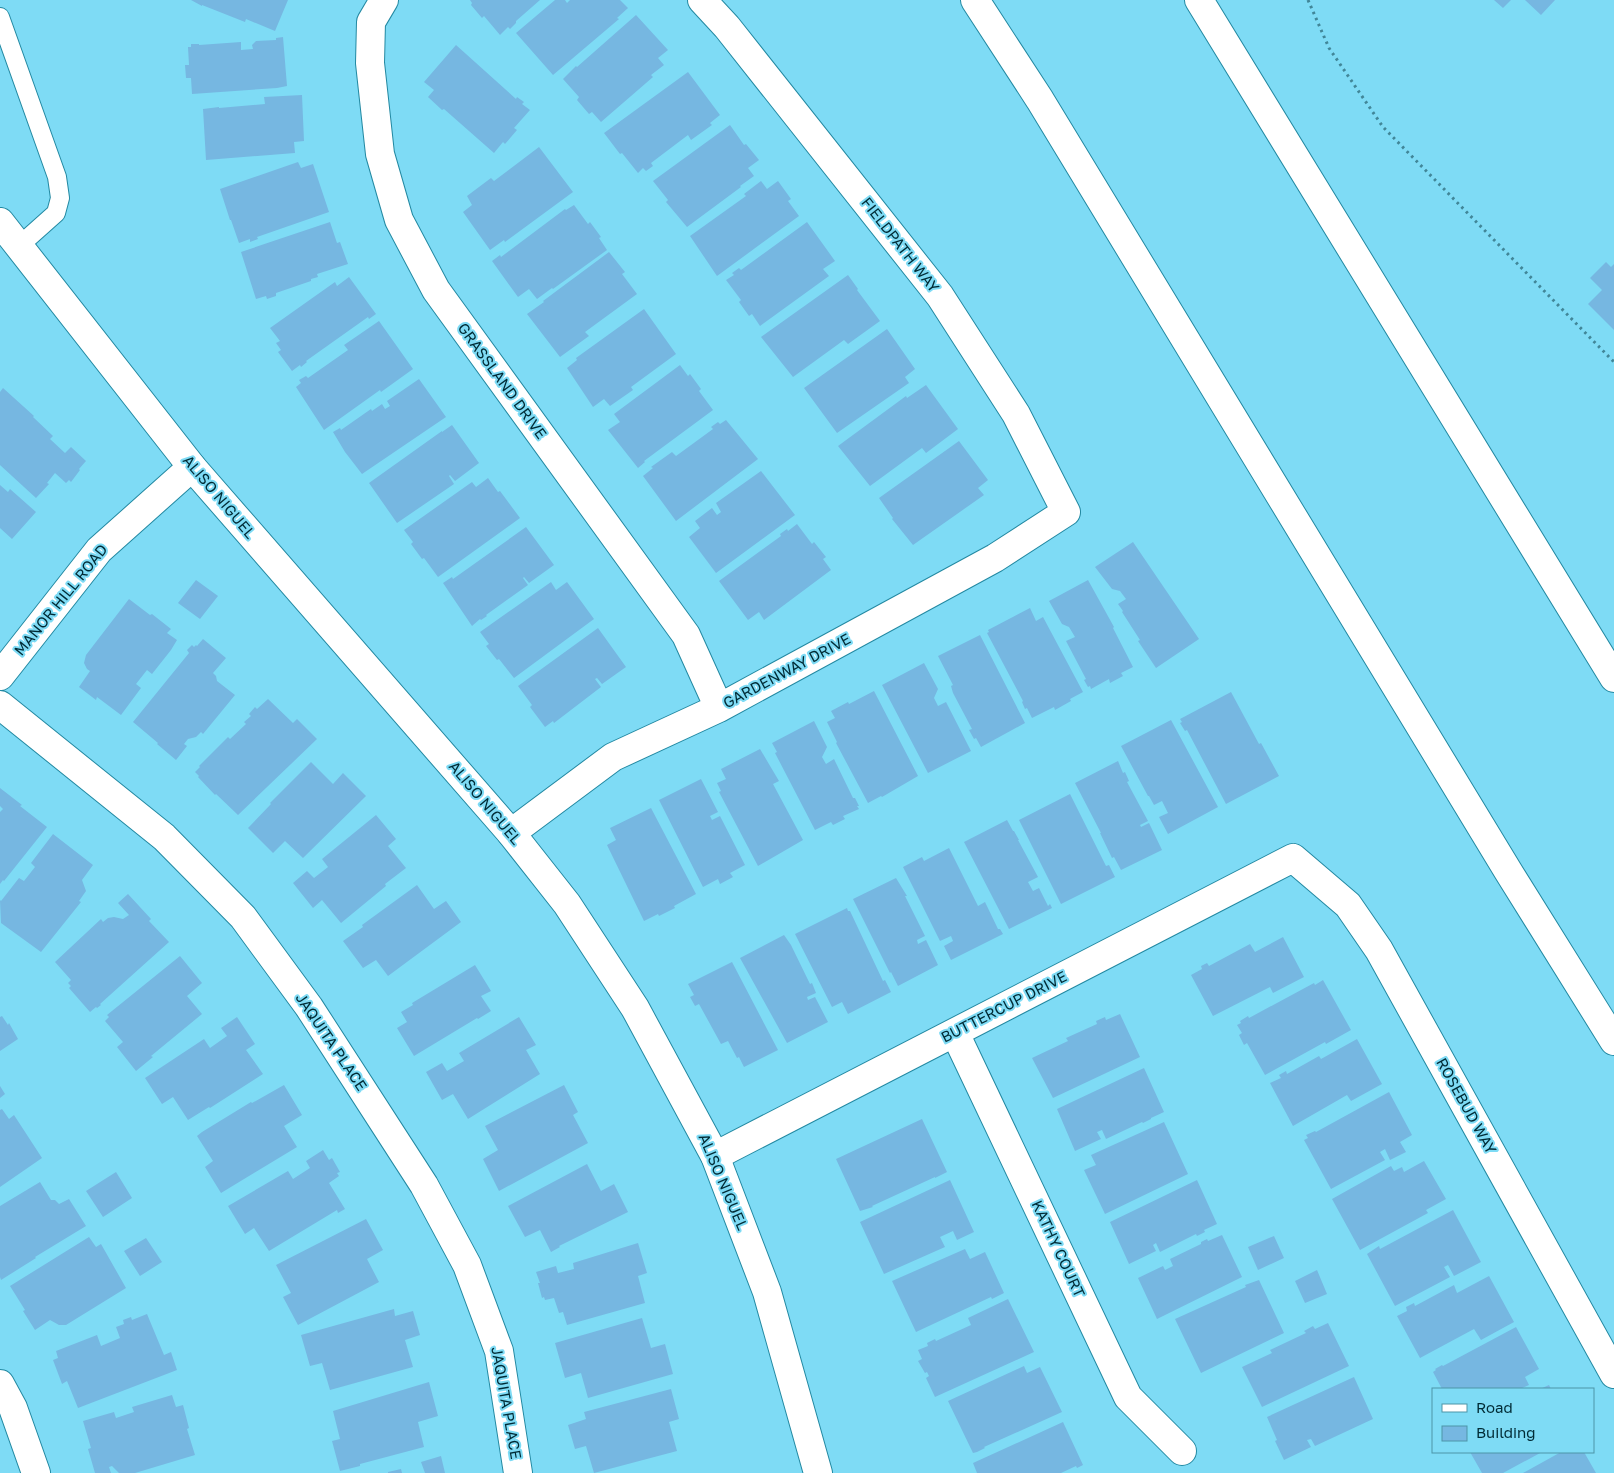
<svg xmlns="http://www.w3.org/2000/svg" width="1614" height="1473" font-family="'Golos Text',sans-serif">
  <rect width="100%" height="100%" fill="#7edbf5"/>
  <path fill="#76b7e1" d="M191,0h97l-13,31 -29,-12 -1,3 -43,-17v1z
    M470,0h70l-24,21v2l-6,6 -2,-2 -8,8 -16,-19 -2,2 -11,-13 1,-2z
    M555,0h10l2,3 3,-3h50l8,8 -11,10 2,1 -66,56 -37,-42z
    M1494,0h17l-8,8z
    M1525,0h30l-14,15z
    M636,15l32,35 -10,8 6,7 -13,10 2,2 -52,45 -9,-10 -3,2 -12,-14 2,-3 -16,-18 13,-13 1,1z
    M283,37l4,49 -10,2 -85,6 -1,-16h-5l-1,-13h4l-1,-18h3v-3h8v1l42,-3v8l12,-1 -1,-4 4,-4 20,-1v-2z
    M456,45l60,54 1,-2 7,5 -2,2 8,6 -16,18 3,2 -12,14 -2,-2 -9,11 -50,-44 -2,1 -14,-13 6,-7 -10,-8z
    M688,72l32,43 -10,8 2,2 -21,15 -3,-5 -37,28 2,3 -7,5 -3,-3 -5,5 -16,-20 -2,1 -16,-21z
    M302,95l2,46 -10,1 1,11 -89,7 -3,-51 16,-2v1l46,-4 -1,-7z
    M730,125l14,20 2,-1 13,16 -11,8 6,8 -14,10 1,1 -54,40 -21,-25 2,-2 -15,-19z
    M539,147l34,45 -68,50 -1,-2 -14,10 -27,-38 9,-7 -5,-9 24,-18 3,3z
    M298,162l3,6 12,-4 16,48 -72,25 1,2 -8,3v-3l-11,4 -8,-23h-1l-10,-31z
    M761,181l6,8 11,-8 13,18 -3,2 11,15 -82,60 -27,-40 56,-40 -2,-2z
    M574,205l14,19 2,-2 11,15 -2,1 8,12 -54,39 -1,-1 -15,11 -8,-10 -11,8 -26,-36 8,-6 1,2 64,-48 1,1z
    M330,222l7,21 3,-1 8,22 -31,10 1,3 -7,2v2l-35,12v3l-9,3 -1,-3 -10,3 -15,-47z
    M807,222l28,39 -12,8 6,7 -69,50 -8,-12 -3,2 -10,-14 2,-2 -15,-20 8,-5 -2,-2 7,-5 2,2z
    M609,252l16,20 -3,2 15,20 -52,38 4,4 -29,21 -33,-43 17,-12 -1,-1z
    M1606,262l5,5 3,-3v66l-26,-26 14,-14 -12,-12z
    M848,275l10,14 -1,1 23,31 -32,23 -4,-4 -51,37 -32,-40z
    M349,277l27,37 -7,5 -1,-2 -62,44 1,1 -6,5 -1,-2 -8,6 -14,-19 3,-2 -5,-7 4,-2 -10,-13 65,-46 2,4z
    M644,309l32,45 -45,33 2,3 -23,16 -6,-7 -11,8 -26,-39 10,-8 -1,-2z
    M379,321l34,48 -32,23 -1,-2 -56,40 -28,-43 5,-4 -2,-3 7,-4 2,2 40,-28 -4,-5z
    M887,329l28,40 -10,8 4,6 -72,50 -33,-45z
    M680,365l8,11 2,-2 11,15 -2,2 14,19 -69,51 1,1 -7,6 -30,-38 12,-8 -6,-8z
    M419,379l27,38 -84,57 -17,-22 -12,-20 7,-4 1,2 30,-21 1,2 10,-7 3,5 5,-3 -3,-5z
    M926,385l32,44 -32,24 -4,-5 -52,38 -32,-40 68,-50 1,2z
    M3,388l31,28 -1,1 20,19 -3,3 15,14 6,-6 15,14 -7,8 1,1 -9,12 -2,-2 -3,3 -11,-10 -8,10 2,1 -13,14 -36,-33v-73z
    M726,420l32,39 -82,62 -33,-45 10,-8 -2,-1 21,-15 4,4 37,-27 -2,-2 7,-5 2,2z
    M452,425l27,38 -24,18 -5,-6 -1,1 5,8 -57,39 -28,-40 73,-52v1z
    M959,441l29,39 -10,8 6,7 -71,50 -21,-26 1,-1 -14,-20z
    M761,471l34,44 -79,58 -27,-36 11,-9 -5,-7 17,-13 5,7 4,-3 -5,-9z
    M488,478l10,14 2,-1 20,27 -82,59 -14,-19 -2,1 -11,-15 2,-2 -9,-12 68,-48 4,5z
    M0,485l8,7 2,-3 26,23 -24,27 -12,-11z
    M797,524l15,20 2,-2 12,15 -3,2 8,11 -67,50 -5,-8 -11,8 -29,-39 62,-45 -1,-2 7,-5 1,2z
    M526,527l28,38 -25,18 -5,-6 -1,1 5,7 -42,30 1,1 -6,4 -1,-1 -8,7 -29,-43 9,-6 1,2z
    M1133,542l66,97 -43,29 -18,-27 2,-1 -18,-28 1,-1 -5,-7 8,-5 -6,-8 -8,-2 -17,-22z
    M196,580l22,16 -18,23 -22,-16z
    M1088,580l26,47 -1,1 20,39 -12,6 2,3 -13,7 -1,-4 -18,10 -1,-3 -2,1 -4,-7 2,-1 -20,-38 9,-4 -6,-10 -7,-3 -13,-23z
    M551,582l5,8 11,-8 27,37 -80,59 -15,-19 -2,1 -11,-14 3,-2 -9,-12z
    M129,599l21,16 2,-1 19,15 -4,4 10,7 -6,10 -19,24 -5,-4 -11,14 5,4 -20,27 -24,-18 -1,3 -17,-13 11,-16 -3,-2 -3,-6 2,-8z
    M1030,608l6,13 7,-4 40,75 -13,7 1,2 -16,9 -1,-3 -22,11 -5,-10 -2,1 -3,-7 1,-1 -36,-68 2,-1 -1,-2z
    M598,628l28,39 -24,17 -5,-6 -2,1 6,8 -47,36 -1,-2 -8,6 -15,-20 2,-2 -14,-19z
    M980,635l45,88 -44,24 -5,-9 -2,1 -5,-9 3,-1 -19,-36 -2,-7 2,-1 -15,-29z
    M203,639l23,19 -13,15 3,3 1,5 18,14 -32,39 -2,-2 -5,5 -8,2 -4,5 3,2 -11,14 -19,-16 1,-1 -25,-21 56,-69 -2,-3 5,-5 2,2 2,-2 1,1z
    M924,663l14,26 -4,9 4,8 8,-4 25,49 -43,22 -46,-88z
    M874,691l44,85 -36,21 -1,-1 -13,7 -32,-60 1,-1 -10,-20 8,-4 -4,-7 17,-9 1,2z
    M1231,692l28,52 2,-1 18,33 -53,28 -39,-74 -2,1 -5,-8 2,-1 -2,-3z
    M268,699l25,24 4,-4 20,20 -79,76 -22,-21 -1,1 -17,-18 1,-1 -4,-4 5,-5 -1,-1 29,-29 2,2 16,-15 -2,-2 7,-6 -2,-2 6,-7 2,2z
    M1171,720l47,87 -50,27 -9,-17 9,-4 -6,-12 -8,4 -5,-9h-1l-27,-50z
    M814,721l13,26 -5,10 4,7 8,-5 19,39h2l4,8h-2l2,3 -16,7 2,3 -12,6 -2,-3 -16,8 -40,-77 2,-1 -5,-9z
    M760,749l19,32 -6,3 30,56 -45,26 -39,-74 2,-1 -4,-8 9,-4 -5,-10z
    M1118,761l5,12 2,-1 4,9 -2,1 21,39 -8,4 1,2 8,-4 13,27 -41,20 -7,-13 -2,1 -12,-25h1l-26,-50z
    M311,762l22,22 10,-11 23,23 -63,62 -18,-17 -12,12 -25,-25 23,-24 -1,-1z
    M701,779l17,33 -8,4 2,4 8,-4 25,49 -15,8 3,4 -13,7 -2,-5 -15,8 -44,-87z
    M0,788l22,17 -2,1 27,21 -43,54 -1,-1 -3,4v-72l3,-3 -3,-3z
    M1070,794l36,72 3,-1 6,12 -54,27 -42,-84z
    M651,808l45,86 -22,12 1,2 -16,8 -1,-2 -14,7 -37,-76 9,-5 -6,-12z
    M376,815l20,24 -8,7 18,22 -21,16 1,2 -45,37 -19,-23 -9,8 -20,-25 14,-12 7,7 14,-11 -6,-8z
    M1007,820l6,11h1l5,9h-1l20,37 -10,5 5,9 6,-3 9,18 2,-2 2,4 -43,21 -45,-87z
    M53,834l40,31 -11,15 4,11 -7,10 2,1 -40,50 -40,-29 -1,-23 1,1 18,-23 5,3 11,-14 -4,-4z
    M949,848l29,58 7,-4 13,27h2l3,5 -52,26 -7,-14 9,-5 -2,-5 -11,5 -37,-74 19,-10 2,4z
    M896,878l11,18h-2l20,40 -8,4 1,4 8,-4 12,25 -40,21 -7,-14 -1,1 -37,-74z
    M417,885l17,24 12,-8 15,21 -73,54 -12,-16 -13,8 -20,-27 20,-14 -1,-2z
    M128,894l23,25 -2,2 20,21 -69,62 1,1 -4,3 -1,-1 -6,5 -21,-24 2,-2 -3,-3 3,-3 -16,-18 46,-43 2,3 5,-4 6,-1 9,2 6,-4 -11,-12z
    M847,908l1,3h2l33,70 2,-1 6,12 -43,22 -6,-12 -10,5 -37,-73z
    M784,935l7,10 19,39 2,-1 4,10 -9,4 1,3 7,-3 13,25 -41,21 -47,-85z
    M1283,937l21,40 -31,16 -3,-6 -57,29 -22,-41 11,-6 -1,-3 6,-3 2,3 41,-22 5,8z
    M180,956l22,27 -15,13 15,18 -51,42 2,1 -17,14 -19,-24 6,-5 -18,-21 4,-4 -2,-2z
    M732,962l46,88 -34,17 -5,-10 -2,1 -9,-17 -7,3 -22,-40 -4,2 -5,-9 4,-2 -6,-11z
    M475,965l16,26 -10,5 10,15 -13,8 -1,-1 -63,38 -17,-28 10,-6 -6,-10 12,-7 -1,-2z
    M1323,980l28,50 -25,14 -1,-2 -60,33 -18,-32 -3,2 -5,-10 3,-2 -5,-8 4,-2 -1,-2 8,-5 1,2 65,-35 1,2z
    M1120,1014l20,43 -87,41 -21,-40 36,-17 -2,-3 31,-14 -1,-3 9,-4 1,3z
    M2,1016l6,9 1,-2 9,16 -18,12v-34z
    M237,1017l18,27 -9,6 17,24 -53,34 -1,-1 -21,13 -15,-23 -11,7 -17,-26 59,-39 6,9 17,-12 -6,-8z
    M519,1017l17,28 -10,5 14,24 -72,45 -15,-25 -11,6 -16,-28 16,-9 5,8 17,-10 -5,-8z
    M1357,1039l25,45 -31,17 -4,-6 -54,31 -23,-43 11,-5 -2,-3 7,-4 1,3 32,-18 2,3z
    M1144,1068l20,44 -13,6v1l-8,4 -1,-1 -36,17 -4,-9 -5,2 4,7 -26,12 -18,-42z
    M284,1085l18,30 -18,11 13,21 -76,46 -16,-26 8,-6 -16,-25 5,-4 49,-30 1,1z
    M564,1085l14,27 -5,3 15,28 -89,48 -16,-32 15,-9 -13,-24z
    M0,1086l5,8 -5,4z
    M1389,1092l23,43 -12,7 6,10 -16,8 -5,-11 -5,3 5,8 -54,29 -27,-49 4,-2 -2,-3 9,-4 1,1z
    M2,1109l7,10 5,-4 28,43 -42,29v-77z
    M922,1119l25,53 -12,6v-1l-63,29 1,1 -13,4 -24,-52z
    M1164,1122l24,52 -83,40 -21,-44 12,-5 -5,-10z
    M323,1150l6,10 3,-2 8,14 -3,1 2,3 -10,7 16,26 -7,4 -1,-3 -68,41 -15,-23 -9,6 -17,-28 60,-35 5,8 17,-11 -4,-7z
    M1424,1161l22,38 -20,11 2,3 -68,37 -28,-51 59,-33 3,5 8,-4 2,5z
    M587,1164l14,27 13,-7 14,28 -69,34 1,1 -9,5 -11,-22 -15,7 -17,-31z
    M116,1172l16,26 -29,19 -17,-26z
    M950,1180l24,52 -17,8 -4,-9 -13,6 5,10 -61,27 -24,-52z
    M1197,1180l20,44 -13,6 1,2 -8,4 -1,-2 -36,18 -4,-9 -3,2 3,6 -27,13 -19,-42z
    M40,1182l11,18h4l4,4 10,-5 17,27 -51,31 1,1 -35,22 -1,-3v-71z
    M1453,1210l28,52 -27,14 -6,-11 -4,2 6,10 -55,29 -28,-52 12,-8 1,3z
    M366,1219l17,31 -16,9 12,23 -81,43 -15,-28 8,-4 -15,-28z
    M1222,1235l20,42 -85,42 -19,-41 25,-12 2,4 8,-4 -3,-7 31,-15v-2l6,-3 1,2z
    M1274,1236l10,22 -26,12 -10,-23z
    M89,1237l7,10 5,-3 25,44 -60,37h-7l-9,-5 -15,10 -12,-19 2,-1 -15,-24z
    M146,1238l16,24 -22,14 -16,-25z
    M638,1243l9,30 -9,3 7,27 -78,22 -4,-13 -4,1 -5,-15 -9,2 -1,-3 -2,1 -4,-15h2l-4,-11 20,-6 2,7 16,-4 -1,-6z
    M965,1249l5,10 15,-7 19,41 -12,6 -1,-2 -75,35 -24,-51z
    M1317,1270l10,24 -22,9 -10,-22z
    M1489,1276l25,46 -33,18 -7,-11 -54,29 -23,-42 10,-5 -1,-4 8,-4 1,3 39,-21 3,8z
    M1259,1280l25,53 -83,40 -26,-54 71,-32 -1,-2z
    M1008,1299l26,53 -99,45 -9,-19 3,-2 -2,-4 -2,1 -7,-12 4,-2 -4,-9 10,-4 -1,-3 8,-4 1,2 35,-16 -3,-7z
    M394,1309l1,7 18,-5 7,24 -15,5 8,27 -83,23 -8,-27 -12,3 -9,-31z
    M147,1314l17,41 7,-3 6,18 -99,38 -11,-27 -5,3 -9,-24 5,-2 -2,-7 41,-16 4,11 19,-8 -4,-11 8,-3 -1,-4 8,-3 1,3z
    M642,1318l9,30 14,-4 8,30 -85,24 -7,-25 -16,5 -10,-35z
    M1328,1323l21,43 -87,41 -20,-40 30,-14 -2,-3 36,-17 -2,-2 9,-5 2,3z
    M1516,1327l23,42 -14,8 4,8 -9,4h-78l-9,-17 3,-2 -1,-1 7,-4 1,1z
    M1024,1366l3,7 13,-6 22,45 -78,35 1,1 -8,4 -4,1 -25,-52z
    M1354,1377l19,42 -58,27 -4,-7 -4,1 4,7 -27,13 -9,-19 2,-1 -10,-23z
    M429,1382l9,34 -20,6 6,25 -64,17v2l-20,5 -8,-30 8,-2 -7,-28z
    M1549,1385l2,4h-11z
    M671,1389l8,30 -10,3 8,29 -83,22 -8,-27 -11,3 -7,-24 18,-6 -2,-7z
    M172,1395l4,12 7,-2 6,23 -2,1 8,26 -60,18h-16l-7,-7 -3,1 2,6h-16l-7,-24 3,-1 -8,-27 31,-9 2,6 18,-6 -2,-5z
    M1063,1422l20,43 -6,3 -1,-2 -15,7h-84l-4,-10z
    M1470,1452h72l-39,21h-21z
    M1561,1452h23l12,21h-73z
    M441,1456l4,17h-20l-4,-11z
    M401,1469l1,4h-14v-1z"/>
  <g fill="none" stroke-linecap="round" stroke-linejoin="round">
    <defs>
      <path id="service" d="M0,17l57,160 3,21 -4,15 -37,33"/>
      <path id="minor" d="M384,0l-13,22 -1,41 10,91 19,66 37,70 250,345 33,73
        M0,676l99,-126 93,-83
        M0,705l164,132 79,80 66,90 115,178 43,80 32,86 19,122
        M511,833l102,-76 106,-49 276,-150 71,-46 -50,-98 -76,-118 -213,-269 -25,-27
        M955,1033l173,364 54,54
        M715,1156l578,-298 55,47 31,45 235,424
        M0,1384l13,24 23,65"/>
      <path id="tertiary" d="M0,222l192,245 319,366 56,71 68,104 80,148 52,136 51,181"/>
      <path id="motorway" d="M975,0l65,100 468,771 106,170
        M1199,0l415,678"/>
    </defs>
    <use href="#service" stroke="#2389a2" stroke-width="20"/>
    <use href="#minor" stroke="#2389a2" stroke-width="30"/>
    <use href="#tertiary" stroke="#2389a2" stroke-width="30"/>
    <use href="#motorway" stroke="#2389a2" stroke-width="30"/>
    <path stroke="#418698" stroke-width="3" stroke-dasharray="2.5 4" stroke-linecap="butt" d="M1308,0l21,48 54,79 231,235"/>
    <use href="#service" stroke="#fff" stroke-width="18"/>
    <use href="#minor" stroke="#fff" stroke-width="28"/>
    <use href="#tertiary" stroke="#fff" stroke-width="28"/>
    <use href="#motorway" stroke="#fff" stroke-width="28"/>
  </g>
  <g text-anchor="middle" stroke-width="4" stroke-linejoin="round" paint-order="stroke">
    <g font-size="15" fill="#002b35" stroke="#7edbf5">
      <text transform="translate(900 245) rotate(52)" y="5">FIELDPATH WAY</text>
      <text transform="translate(502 381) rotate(54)" y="5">GRASSLAND DRIVE</text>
      <text transform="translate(219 497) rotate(50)" y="5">ALISO NIGUEL</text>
      <text transform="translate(61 600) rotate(-51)" y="5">MANOR HILL ROAD</text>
      <text transform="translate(787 671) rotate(-28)" y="5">GARDENWAY DRIVE</text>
      <text transform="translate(485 803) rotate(50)" y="5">ALISO NIGUEL</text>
      <text transform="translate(1004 1007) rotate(-27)" y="5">BUTTERCUP DRIVE</text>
      <text transform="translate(331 1042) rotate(56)" y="5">JAQUITA PLACE</text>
      <text transform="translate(1466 1106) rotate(61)" y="5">ROSEBUD WAY</text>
      <text transform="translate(723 1182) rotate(67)" y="5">ALISO NIGUEL</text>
      <text transform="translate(1058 1249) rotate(65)" y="5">KATHY COURT</text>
      <text transform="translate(506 1403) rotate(80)" y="5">JAQUITA PLACE</text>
    </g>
  </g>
  <rect x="1432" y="1388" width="162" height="65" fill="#7edbf5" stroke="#4c95a8"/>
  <rect x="1442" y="1404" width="25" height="8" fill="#ffffff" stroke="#4c95a8"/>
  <text x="1476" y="1413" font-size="15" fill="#002b35">Road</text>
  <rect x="1442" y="1426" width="25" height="15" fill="#76b7e1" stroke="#4c95a8"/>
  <text x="1476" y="1438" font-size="15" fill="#002b35">Building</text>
</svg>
